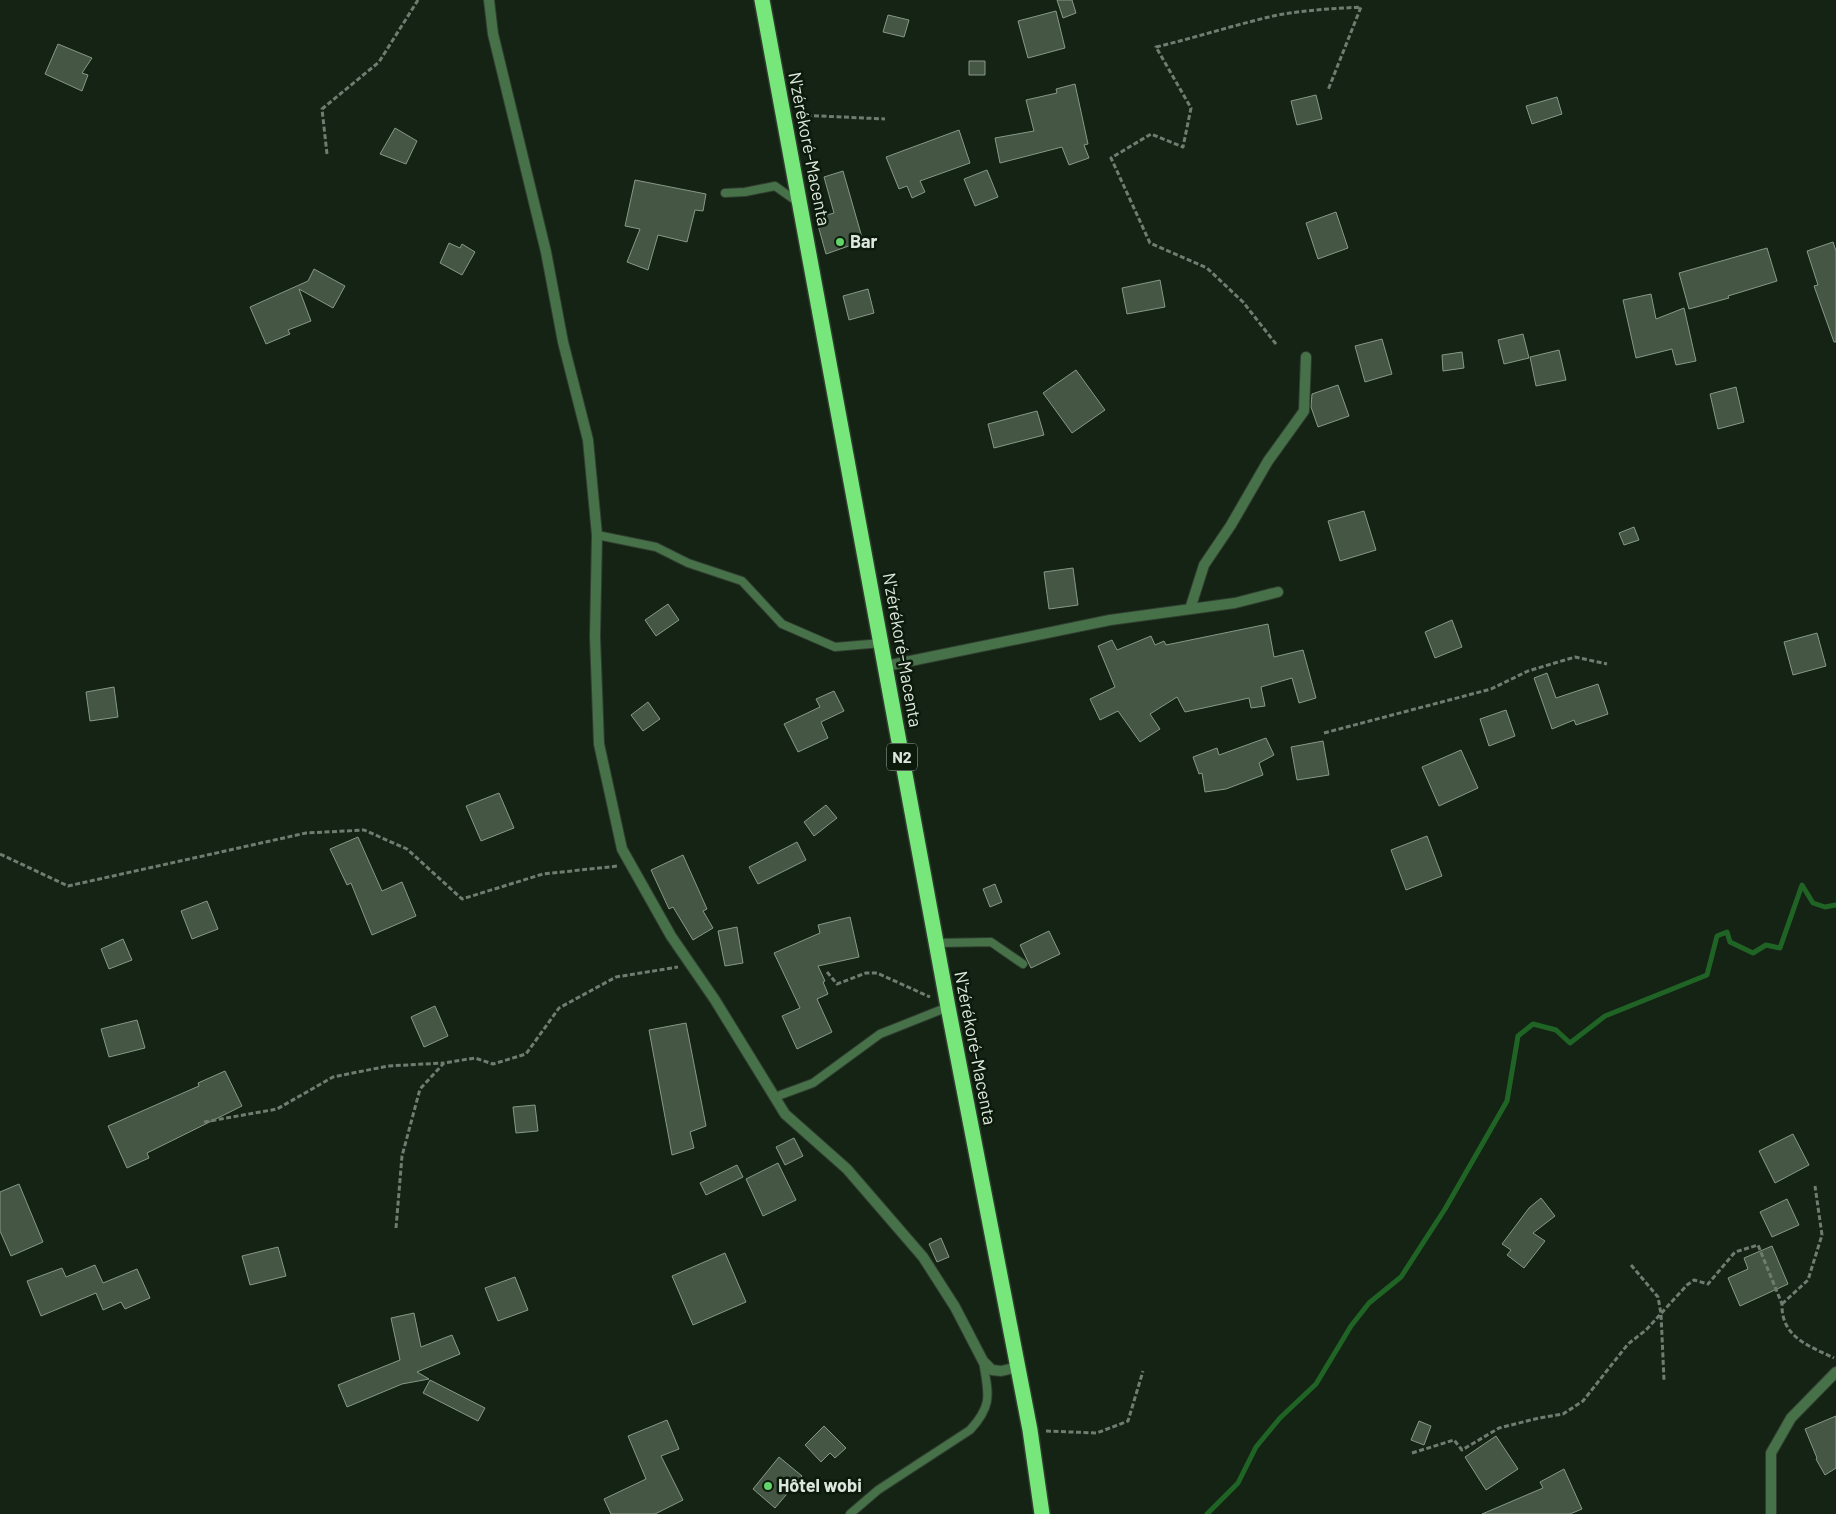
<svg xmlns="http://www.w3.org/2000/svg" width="1836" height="1514" font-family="Barlow,sans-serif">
  <rect width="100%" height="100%" fill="#142314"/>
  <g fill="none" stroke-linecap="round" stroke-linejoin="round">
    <path stroke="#1f6425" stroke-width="5" d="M1207,1514l31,-31 18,-36 24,-29 36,-34 35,-58 18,-23 32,-26 44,-68 62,-108 11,-65 15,-12 23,6 14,13 35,-27 102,-41 10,-39 10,-4 3,10 23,11 13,-8 14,3 22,-63 11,18 12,4 11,-2"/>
  </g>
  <path fill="#455645" stroke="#879986" d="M1057,0h15l4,13 -13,5z
    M1056,11l9,37 -37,10 -10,-37z
    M888,15l21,5 -5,17 -21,-5z
    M58,44l34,14 -10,15 6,2 -6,16 -37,-17z
    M969,61h16v14h-16z
    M1075,84l13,60 -4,1 5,13 -20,7 -7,-18 -62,16 -5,-25 39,-7 -8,-31 31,-7 -1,-4z
    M1316,95l6,24 -25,6 -6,-24z
    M1557,97l5,17 -30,10 -6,-18z
    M395,128l22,13 -11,23 -26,-10z
    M959,130l11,33 -50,18 5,11 -13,6 -5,-12 -8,3 -13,-32z
    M987,170l11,27 -23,9 -11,-27z
    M843,171l20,70 -37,13 -10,-36 18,-5 -10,-36z
    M635,180l71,14 -3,17 -8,-1 -8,32 -29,-7 -10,35 -21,-8 13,-33 -15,-3z
    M1336,212l12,36 -30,11 -12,-36z
    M1833,242l3,9v91h-2l-20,-56 4,-1 -11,-34z
    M449,243l11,5 2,-4 13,8 -13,23 -22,-12z
    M1767,248l10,33 -49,15 1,2 -40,11 -10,-36z
    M314,269l31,17 -12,22 -34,-19 12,32 -23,9 2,4 -24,10 -16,-37 58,-26z
    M1160,280l5,27 -38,7 -5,-26z
    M868,289l6,24 -25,7 -6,-24z
    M1651,294l5,25 28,-11 12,53 -20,4 -4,-16 -36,9 -13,-58z
    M1523,334l6,24 -25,6 -6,-24z
    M1382,339l10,35 -27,8 -10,-36z
    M1559,350l7,30 -30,6 -6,-29z
    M1462,352l2,16 -21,3 -1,-16z
    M1076,370l29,40 -33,23 -29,-40z
    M1338,385l11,31 -31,11 -7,-20 1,-13z
    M1736,387l8,35 -26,7 -8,-35z
    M1037,411l7,24 -50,13 -6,-24z
    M1364,511l12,39 -36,11 -12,-40z
    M1634,527l5,13 -15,5 -5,-12z
    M1073,568l5,37 -29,4 -5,-37z
    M668,604l11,16 -23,16 -11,-16z
    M1452,620l10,27 -27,11 -10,-26z
    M1268,624l6,33 29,-7 13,48 -17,5 -7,-25 -31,9 4,19 -14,2 -2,-10 -64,14 -8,-15 -27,17 10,15 -20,13 -22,-31 -18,9 -10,-21 25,-12 -17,-41 14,-6 5,10 34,-14 4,9 9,-4 2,4z
    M1817,633l9,33 -33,9 -9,-33z
    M1547,673l9,25 42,-14 10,30 -32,11 -2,-5 -22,9 -18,-51z
    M114,687l4,30 -28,4 -4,-29z
    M834,691l10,20 -23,11 7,16 -30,14 -14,-28 36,-17 -4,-8z
    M648,702l12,17 -17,12 -12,-16z
    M1506,710l9,26 -26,10 -9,-27z
    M1266,738l8,17 -15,8 4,12 -37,14 -21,3 -3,-19 -3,1 -6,-17 24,-9 2,7z
    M1323,741l6,34 -32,5 -6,-33z
    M1461,750l17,38 -39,18 -17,-39z
    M499,793l15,35 -33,13 -15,-35z
    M826,805l11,13 -23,18 -10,-14z
    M1427,836l15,40 -36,14 -15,-40z
    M358,837l24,54 20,-9 14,34 -44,19 -21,-52 -4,2 -17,-36z
    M797,842l9,18 -48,24 -9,-17z
    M683,855l24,54 -4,2 10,17 -20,12 -20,-33 -4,2 -18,-39z
    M995,884l7,18 -12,5 -7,-18z
    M207,901l11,28 -26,10 -11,-28z
    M850,917l9,40 -41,9 7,15 -2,1 5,12 -11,5 15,33 -35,17 -15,-33 18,-8 -26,-55 46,-20 -2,-8z
    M737,927l6,36 -18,3 -7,-35z
    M1049,931l11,23 -29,14 -11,-23z
    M123,939l9,21 -23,9 -8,-20z
    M435,1006l13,30 -24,11 -13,-30z
    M137,1020l8,28 -36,9 -8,-28z
    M686,1023l20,103 -16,6 4,16 -22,7 -23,-125z
    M225,1071l17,35 -95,47 2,5 -22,10 -19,-42 91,-40 -1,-3z
    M535,1105l3,26 -22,2 -3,-26z
    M1793,1134l16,31 -34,18 -16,-32z
    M794,1138l9,18 -18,9 -9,-18z
    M778,1163l18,37 -33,16 -17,-37z
    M737,1165l6,12 -37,18 -6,-12z
    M19,1184l24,58 -32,14 -11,-25v-39z
    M1541,1198l14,18 -22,17 12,8 -21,27 -17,-13 4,-5 -9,-6 27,-36z
    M1787,1199l12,26 -27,12 -12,-25z
    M941,1238l8,19 -12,5 -8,-18z
    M1772,1246l16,38 -48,22 -12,-28 20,-9 -4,-11z
    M278,1247l8,29 -36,9 -8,-29z
    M725,1253l21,49 -53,23 -21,-49z
    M95,1265l8,18 34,-14 13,29 -25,11 -4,-7 -18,8 -7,-17 -55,23 -14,-35 35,-13 4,9z
    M515,1277l13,33 -30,11 -13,-33z
    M414,1313l7,34 31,-12 8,19 -43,18 12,7 -27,5 -55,23 -9,-22 62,-25 -9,-42z
    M430,1380l55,28 -7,13 -55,-28z
    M1836,1416v52l-11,7 -9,-16 1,-1 -12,-29z
    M667,1420l12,29 -18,7 22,44 -28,14h-44l-7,-15 42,-20 -18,-43z
    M1419,1421l12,5 -7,19 -13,-5z
    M824,1426l22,22 -11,10 -5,-5 -9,9 -16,-17z
    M1496,1436l22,33 -32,21 -21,-33z
    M779,1457l23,19 -27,32 -22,-19z
    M1564,1469l18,40 -12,5h-88l61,-26 -3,-6z"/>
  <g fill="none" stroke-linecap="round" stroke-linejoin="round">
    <defs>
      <path id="lane" d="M725,193l20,-1 30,-6 24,17
        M597,535l59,12 32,16 54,18 40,43 53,23 47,-4
        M936,943l55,-1 32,22
        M775,1097l38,-14 67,-49 68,-27
        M850,1514l28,-24 92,-60c24,-26 18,-37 13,-69"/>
      <path id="street" d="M489,0l4,34 53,218 17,90 25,98 9,95 -2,102 4,107 23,105 49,87 44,64 70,114 62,55 76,88 32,50 28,54 9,9 9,1 17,-4
        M1190,609l14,-44 27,-40 37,-64 36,-50 2,-54
        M886,666l224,-46 125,-17 43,-11
        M1771,1514v-61l20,-35 45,-46"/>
      <path id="highway" d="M762,0l186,1007 82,423 12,84"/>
    </defs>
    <use href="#lane" stroke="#303e30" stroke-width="10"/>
    <use href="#street" stroke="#303e30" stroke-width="12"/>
    <use href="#highway" stroke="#303e30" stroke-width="18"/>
    <path stroke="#6f7c6f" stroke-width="3" stroke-dasharray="5 2.5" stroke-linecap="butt" d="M799,115l86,4
      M327,154l-5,-45 57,-47 39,-62
      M1276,344l-33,-42 -36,-34 -57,-25 -39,-85 40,-24 32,13 8,-39 -35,-61c38,-9 75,-21 113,-30 30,-7 61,-8 92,-10l-33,83
      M1324,733l167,-44 37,-18 47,-14 32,7
      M0,854l68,32 238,-53 58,-3 43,19 55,50 81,-25 75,-8
      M827,972l10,12 29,-11h11l53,24
      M204,1122l73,-13 56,-32 55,-11 55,-3
      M396,1228l6,-72 18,-67 24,-26 31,-5 18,6 33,-10 33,-46 57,-31 62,-10
      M1631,1265l27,32 3,17 3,66
      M1782,1304l26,-24 14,-45 -7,-49
      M1046,1431l51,2 31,-12 15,-50
      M1412,1453l42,-13 8,10 37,-22 40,-10 24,-4 20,-13 45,-57 18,-14 41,-45 7,-5 14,4 27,-32 23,-7 24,59c-1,33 27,42 52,54"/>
    <use href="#lane" stroke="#477148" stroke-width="8"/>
    <use href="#street" stroke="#477148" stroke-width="10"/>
    <use href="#highway" stroke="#77e77c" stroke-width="15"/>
  </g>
  <g fill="#62d469" stroke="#0b1a0b" stroke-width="2">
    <circle cx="840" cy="242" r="5"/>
    <circle cx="768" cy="1486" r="5"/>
  </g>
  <g text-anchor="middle" stroke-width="5" stroke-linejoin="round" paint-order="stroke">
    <rect fill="#0b1a0b" stroke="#9eaa9e" stroke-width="1" x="887" y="743.5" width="30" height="27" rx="4"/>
    <g font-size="16" font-weight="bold" fill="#dde7dd">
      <text x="902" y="763">N2</text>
    </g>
    <g font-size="18" fill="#dde7dd" stroke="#0b1a0b">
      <text transform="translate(809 149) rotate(79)" y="6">N'zérékoré-Macenta</text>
      <text transform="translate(902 650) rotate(80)" y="6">N'zérékoré-Macenta</text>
      <text transform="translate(975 1048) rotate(79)" y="6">N'zérékoré-Macenta</text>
    </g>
    <g font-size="18" font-weight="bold" fill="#dde7dd" stroke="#0b1a0b" text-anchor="start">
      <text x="850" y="248">Bar</text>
      <text x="778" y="1492">Hôtel wobi</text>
    </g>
  </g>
</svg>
